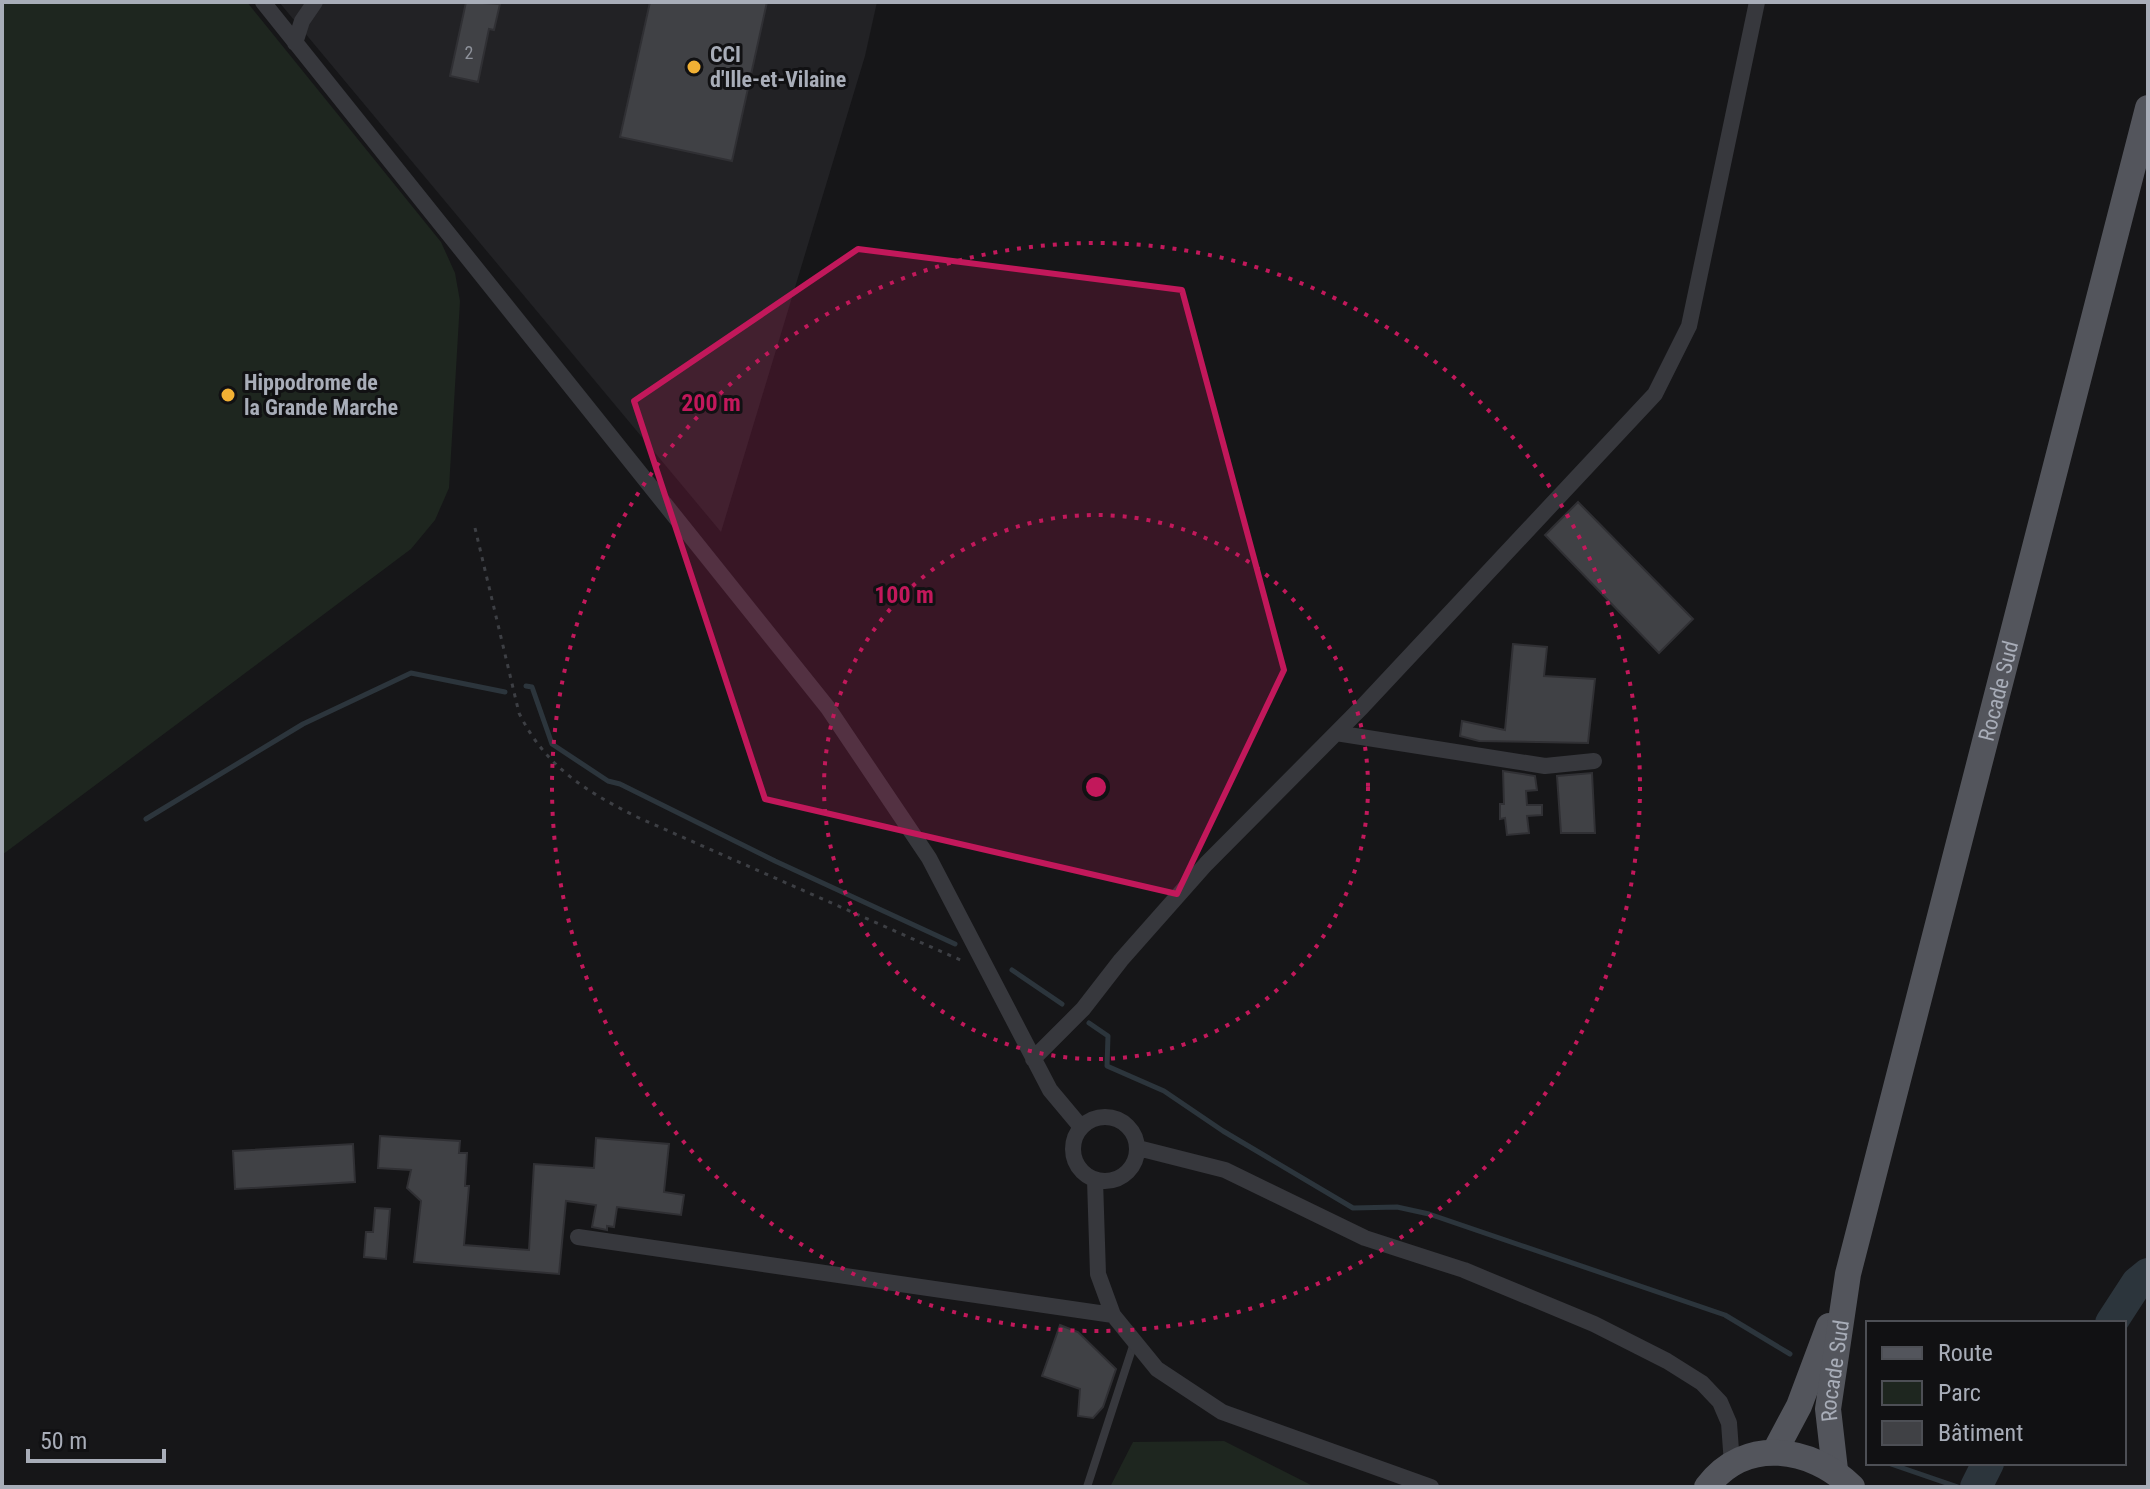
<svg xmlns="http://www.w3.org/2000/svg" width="2150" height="1489" font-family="'Roboto Condensed',sans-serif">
  <rect width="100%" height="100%" fill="#161618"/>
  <path fill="#222225" d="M279,2h598l-12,54 -144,476z"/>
  <path fill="#1e261f" d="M2,2h245l194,240 14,31 5,28 -11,187 -14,32 -24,29 -409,306z
    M1224,1441l91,46h-205l23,-45z"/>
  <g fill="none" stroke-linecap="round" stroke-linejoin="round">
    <path stroke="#2c353c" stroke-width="5" d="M526,686l6,1 20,57 56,37 12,3 155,77 180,83
      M146,819l157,-95 108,-51 94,19
      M1012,970l50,34
      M1089,1023l19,13 -1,30 57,25 59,40 130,77 44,-1 32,7 296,101 65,39
      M1888,1463l70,24"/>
    <path stroke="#2c353c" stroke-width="32" d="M2111,1323l26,-40 11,-9
      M1976,1487l12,-24"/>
  </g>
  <path fill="#404145" stroke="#303034" stroke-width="2" d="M466,2l34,2 -6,26 -5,-1 -11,53 -28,-6z
    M650,2h117l-35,159 -112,-24z
    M1578,502l115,117 -34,34 -114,-118z
    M1513,644l34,3 -3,29 51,3 -7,64 -109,-2 -19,-5 2,-15 43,9z
    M1503,771l32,5 2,14 -11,1 1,14h15v10l-15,1 2,17 -22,2 -2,-17 -5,1v-15h4z
    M1592,773l3,60h-34l-4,-57z
    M380,1136l80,5 -1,12h8l-2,33h4l-5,59 65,5 5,-86 60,4 2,-30 73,6 -5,48 20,3 -3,20 -64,-8 -3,20 -7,-1v4l-15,-3 4,-22 -30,-4 -7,73 -145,-12 7,-61 -14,-13 4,-18 -33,-2z
    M353,1144l2,38 -120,7 -2,-38z
    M375,1208l15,1 -4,50 -22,-2 2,-25h7z
    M1060,1325l18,7 38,37 -13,38 -10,11 -15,-2 2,-27 -38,-13z"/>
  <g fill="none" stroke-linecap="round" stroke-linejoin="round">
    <path stroke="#3d3f44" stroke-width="3" stroke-dasharray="4 6" stroke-linecap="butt" d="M475,528l44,185c26,53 66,78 118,104l328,145"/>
    <path stroke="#37383d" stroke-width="8" d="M1087,1487l47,-144"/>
    <path stroke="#37383d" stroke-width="16" d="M263,2l565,706 101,150 121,232 31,37
      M295,43l7,-22 13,-19
      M1336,733l209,33 49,-5
      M1033,1059l50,-50 38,-49 85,-96 156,-157 293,-313 34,-68 68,-324
      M1073 1149a32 32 0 1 1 64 0a32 32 0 1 1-64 0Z
      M1138,1148l87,22 140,68 99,32 130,54 73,37 35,22 18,19 9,21 3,41
      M1095,1180l3,94 15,41 44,54 65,43 209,75
      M578,1237l535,78"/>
    <g stroke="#53555c" stroke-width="26">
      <path d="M1775,1451l24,-45 30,-80"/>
      <path id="s1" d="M1835,1470l-7,-61 20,-135 300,-1166"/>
      <path d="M1707,1487c38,-51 105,-40 145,0"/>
    </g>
  </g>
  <path fill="#c2185b" fill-opacity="0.2" stroke="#c2185b" stroke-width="6" stroke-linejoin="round" d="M858,249l324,41 102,380 -107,224 -412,-95 -131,-398z"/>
  <g fill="none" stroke="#c2185b" stroke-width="4" stroke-dasharray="4 8">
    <circle cx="1096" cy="787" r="272"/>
    <circle cx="1096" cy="787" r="544"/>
  </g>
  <g fill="#f2b134" stroke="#111113" stroke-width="3">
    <circle cx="694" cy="67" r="8"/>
    <circle cx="228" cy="395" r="8"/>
  </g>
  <g text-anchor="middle" stroke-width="6" stroke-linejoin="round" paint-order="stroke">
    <g font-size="18" fill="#8e929b">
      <text x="469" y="59">2</text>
    </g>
    <g font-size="22" font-weight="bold" fill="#a8adb8" stroke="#111113" text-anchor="start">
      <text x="710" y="62">CCI<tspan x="710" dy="25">d'Ille-et-Vilaine</tspan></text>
      <text x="244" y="390">Hippodrome de<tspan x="244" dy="25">la Grande Marche</tspan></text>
    </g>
    <g font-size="22" fill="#a8adb8" stroke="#111113">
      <text dy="8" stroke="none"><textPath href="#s1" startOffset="800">Rocade Sud</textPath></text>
      <text dy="8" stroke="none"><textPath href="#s1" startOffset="100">Rocade Sud</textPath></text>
    </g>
  </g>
  <circle cx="1096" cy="787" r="12" fill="#c2185b" stroke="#111113" stroke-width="4"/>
  <g font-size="24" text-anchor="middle" font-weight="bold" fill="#c2185b" stroke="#111113" stroke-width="6" stroke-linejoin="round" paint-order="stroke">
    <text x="711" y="411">200 m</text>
    <text x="904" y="603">100 m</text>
  </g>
  <rect width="2150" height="1489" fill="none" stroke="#a8adb8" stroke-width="8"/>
  <rect x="1866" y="1321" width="260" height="144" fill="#111113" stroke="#4d4f55" stroke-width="2"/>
  <rect x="1882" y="1347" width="40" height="12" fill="#53555c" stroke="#4d4f55" stroke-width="2"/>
  <text x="1938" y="1361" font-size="24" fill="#a8adb8">Route</text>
  <rect x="1882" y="1381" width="40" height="24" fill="#1e261f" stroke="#4d4f55" stroke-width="2"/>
  <text x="1938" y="1401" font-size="24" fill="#a8adb8">Parc</text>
  <rect x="1882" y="1421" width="40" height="24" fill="#404145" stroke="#4d4f55" stroke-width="2"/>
  <text x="1938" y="1441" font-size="24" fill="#a8adb8">Bâtiment</text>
  <path d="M28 1449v12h136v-12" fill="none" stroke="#a8adb8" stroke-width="4"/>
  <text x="40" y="1449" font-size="24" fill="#a8adb8" stroke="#111113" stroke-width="6" paint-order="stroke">50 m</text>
</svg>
